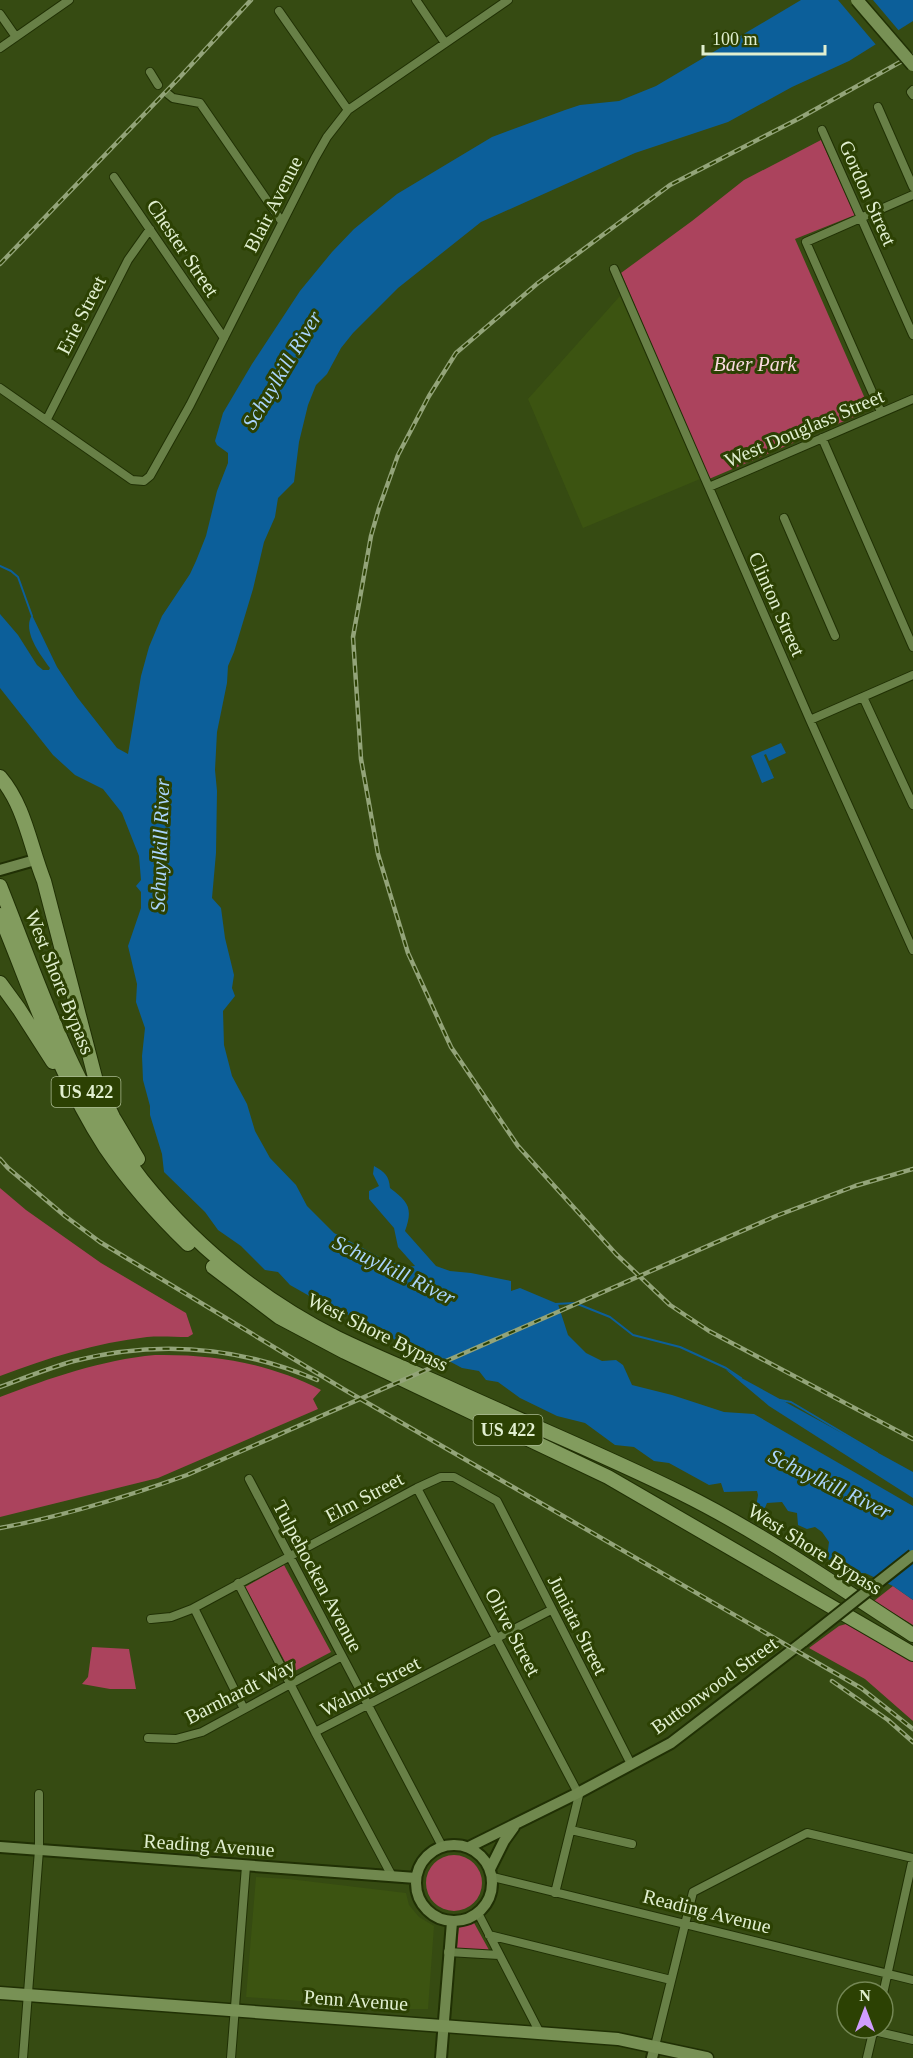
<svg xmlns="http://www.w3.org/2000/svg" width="913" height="2058" font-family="'Times New Roman',serif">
  <rect width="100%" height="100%" fill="#364b12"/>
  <path fill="#3c5411" d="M620,296l80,183 -117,49 -55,-129z
    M256,1877l33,2 117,14 3,12 10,12 15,9 -6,83h-18l-164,-12z"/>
  <path fill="#ab435d" d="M821,140l34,75 -60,24 75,171 -161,69 -88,-206 71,-52 52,-41z
    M0,1188l26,22 75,53 85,50 7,21 -5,3c-13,0 -28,-1 -41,0 -51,6 -100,21 -147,39z
    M155,1355c59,-1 113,8 166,35l-8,9 5,10 -160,69 -158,39v-120c50,-19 101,-37 155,-42z
    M284,1565l47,87 -40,21 -46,-86z
    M893,1586l20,14v25l-39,-24z
    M846,1624l67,38v59l-48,-42 -56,-31 30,-22z
    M92,1647l37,2 7,40h-26l-28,-5 6,-7z
    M426 1883a28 28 0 1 1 56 0a28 28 0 1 1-56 0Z
    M473,1921l16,29 -32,-1 2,-23z"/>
  <path fill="#0c5f9a" d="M801,0h112v21l-64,40 -57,26 -64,35 -93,31 -154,69 -83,66 -45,45 -12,15 -14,26 -11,11 -8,20 -9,37 -5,40 -16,16 -3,19 -11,25 -11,47 -19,63 -6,14 -1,17 -10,49 -2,38 2,21 -1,62 -4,45 9,10 4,30 9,37 -2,13 3,8 -12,15 1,34 8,31 15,28 8,27 15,27 26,27 11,21 27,27 53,28 20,6 8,-1 -17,-19 -4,-19 -25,-29v-8l10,-5 -6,-12 1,-8c11,6 15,10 16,22 19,14 23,21 15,43l31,35 14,5 21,2 40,8v10l9,-3 38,16 10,31 18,18 16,8 14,-1 7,5 9,20 40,10 52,17 30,2 159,92v94l-20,-14 -28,-13 -9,3 -10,-2 -1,-7 -9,-2 -9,-7 2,-16 -7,-10 -7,-5 -8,2 -9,-4 -1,-12 -9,-2 -6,-9 -15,1 -6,14h-4l-2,-4 3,-18 -1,-4 -33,1 -3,-9 -12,2 -40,-22 -15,-2 -20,-14 -19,-2 -30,-22 -28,-7 -37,-18 -22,-16 -12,-2 -7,-9 -17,-3 -13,-7 -18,-4 -29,-12 -19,-14 -18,-10 -29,-10 -46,-26 -12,-13 -13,-2 -24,-24 -23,-16 -13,-18 -41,-40 -2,-18 -12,-39v-9l-7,-26 -1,-24 3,-28 -9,-26 1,-18 -9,-38 13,-38v-16l-5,-6 5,-6 -2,-24 -17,-43 -19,-24 -28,-14 -22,-20 -53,-67v-74l18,21 19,30 6,5h6l1,-2c-10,-14 -28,-37 -18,-53l25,52 20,30 40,51 11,6 13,-78 8,-29 13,-31 28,-42 6,-13 10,-25 11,-45 11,-28v-10l-11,-8 -2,-4 8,-28 29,-49 48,-73 32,-39 22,-23 43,-35 95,-57 73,-27 15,-5 39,-4 37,-15z
    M781,743l5,10 -17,8 -3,-7 -2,1 10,23 -12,5 -11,-27z
    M725,1369l188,103v26l-144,-92z"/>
  <path fill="#364b12" d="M838,0h35l27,32 -23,14z"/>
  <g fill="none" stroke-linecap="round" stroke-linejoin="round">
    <path stroke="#0c5f9a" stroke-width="2" d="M0,566l11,5 7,6 14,39
      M555,1304l20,-1 35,14 23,18 47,12 46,21 15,10
      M780,1400l11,2 86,51"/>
    <defs>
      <path id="street" d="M416,0l29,43
        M279,11l69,99
        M0,14l16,23
        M0,48l69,-48
        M150,72l8,13
        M913,90l-2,2 2,3
        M168,94l5,4 27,5 82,119
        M878,107l35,80
        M822,130l91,205
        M114,177l110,161
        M614,269l196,451 103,230
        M0,388l132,92 12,1 6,-5 40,-71 125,-247 12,-21 21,-27 160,-110
        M881,412l-75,-170 107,-47
        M47,419l81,-159 22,-31
        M822,438l91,209
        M709,487l204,-88
        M784,518l51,118
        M863,697l50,108
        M810,720l103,-45
        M249,1479l193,367
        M417,1488l161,305
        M238,1583l77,149
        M194,1608l50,101
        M151,1619l20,-2 21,-8 225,-121 24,-11h13l43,24 134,263
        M148,1738l28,1 26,-7 140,-76
        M571,1830l61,14
        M392,1876l-77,-144 236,-122
        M493,1877l420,103
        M555,1893l25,-102
        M478,1913l62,120
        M489,1935l182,45
        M448,1952l51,3
        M874,2031l39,9
        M655,2046l38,-154 114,-59 106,25 -30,136
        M23,2058l16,-208v-56
        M231,2058l15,-192
        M867,2058l7,-30"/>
      <path id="secondary" d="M0,870l35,-10
        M416 1883a38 38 0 1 1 76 0a38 38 0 1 1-76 0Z
        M0,1847l416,31
        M469,1847l109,-54 93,-50 133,-102
        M490,1869l14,-28 10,-14
        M441,2058l11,-136
        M652,2058l3,-12"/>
      <path id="primary" d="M0,1993l618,46 89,19"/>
      <path id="highway" d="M0,777c25,29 30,69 44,104l52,200 17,36 25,42
        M0,886c40,100 74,208 142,294 53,66 120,120 195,158 35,17 72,32 108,48 78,36 159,69 236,107 81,40 156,93 232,142
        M0,915c32,77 59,161 105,232 24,35 52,67 83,97
        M0,983l19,26 34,53
        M213,1267l66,50 66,35 263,125 305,177"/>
    </defs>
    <use href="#street" stroke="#203004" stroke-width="10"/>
    <use href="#secondary" stroke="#203004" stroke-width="14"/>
    <use href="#primary" stroke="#203004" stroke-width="15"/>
    <use href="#highway" stroke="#203004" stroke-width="16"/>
    <use href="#street" stroke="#688047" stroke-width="8"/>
    <use href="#secondary" stroke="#70884e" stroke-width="10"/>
    <use href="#primary" stroke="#789155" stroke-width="12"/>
    <use href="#highway" stroke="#829c5e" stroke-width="14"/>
    <defs>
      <path id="rail" d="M913,55l-115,64 -128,66 -132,98 -82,70 -27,43 -31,59 -19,53 -8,28 -18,101 8,122 17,95 30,99 43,94 67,99 98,108 54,51 39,26 204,108
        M0,264l180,-187 71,-77
        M0,1159l8,9 57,48 35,26 245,148 516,298 52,41
        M0,1387c24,-9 49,-19 74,-26 82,-21 164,-15 243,19
        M0,1528c64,-12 126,-31 187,-53l589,-259 79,-30 58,-17
        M832,1681l56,39 25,22"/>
    </defs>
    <use href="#rail" stroke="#93a479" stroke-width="4.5"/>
    <use href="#rail" stroke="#2c4103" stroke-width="2" stroke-dasharray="7" stroke-linecap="butt"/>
    <defs>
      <path id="secondary-bridge" d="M804,1641l109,-86"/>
      <path id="primary-bridge" d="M857,0l56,65"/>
    </defs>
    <use href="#secondary-bridge" stroke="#203004" stroke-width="14" stroke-linecap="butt"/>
    <use href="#primary-bridge" stroke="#203004" stroke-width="15" stroke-linecap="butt"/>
    <use href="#secondary-bridge" stroke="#70884e" stroke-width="10"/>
    <use href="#primary-bridge" stroke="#789155" stroke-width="12"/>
  </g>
  <g text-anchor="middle" stroke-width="6" stroke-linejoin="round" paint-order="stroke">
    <g fill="#2c4103" stroke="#abbb92" stroke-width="1.5">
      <rect x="51.5" y="1077" width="69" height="30" rx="4.5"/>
      <rect x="473.5" y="1415" width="69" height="30" rx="4.5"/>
    </g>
    <g font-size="18" font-weight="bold" fill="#e1efd0">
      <text x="86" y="1098">US 422</text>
      <text x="508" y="1436">US 422</text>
    </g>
    <g font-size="20" fill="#e1efd0" stroke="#2c4103">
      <text transform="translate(868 193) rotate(66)" y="7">Gordon Street</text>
      <text transform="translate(273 204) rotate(-63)" y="7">Blair Avenue</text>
      <text transform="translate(183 248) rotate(56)" y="7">Chester Street</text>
      <text transform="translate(81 315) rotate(-63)" y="7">Erie Street</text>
      <text transform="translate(804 428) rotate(-23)" y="7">West Douglass Street</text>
      <text transform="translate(777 604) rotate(66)" y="7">Clinton Street</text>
      <text transform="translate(60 982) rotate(68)" y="7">West Shore Bypass</text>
      <text transform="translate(378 1332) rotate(26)" y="7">West Shore Bypass</text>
      <text transform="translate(364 1497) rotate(-28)" y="7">Elm Street</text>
      <text transform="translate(815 1549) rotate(32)" y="7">West Shore Bypass</text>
      <text transform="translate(318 1576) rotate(62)" y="7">Tulpehocken Avenue</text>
      <text transform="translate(578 1625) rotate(63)" y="7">Juniata Street</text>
      <text transform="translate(513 1632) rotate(62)" y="7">Olive Street</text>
      <text transform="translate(714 1685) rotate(-36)" y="7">Buttonwood Street</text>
      <text transform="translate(370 1686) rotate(-27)" y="7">Walnut Street</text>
      <text transform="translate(240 1691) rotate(-27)" y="7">Barnhardt Way</text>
      <text transform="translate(209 1845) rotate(4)" y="7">Reading Avenue</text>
      <text transform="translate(707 1911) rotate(14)" y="7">Reading Avenue</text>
      <text transform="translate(356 2000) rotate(4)" y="7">Penn Avenue</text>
    </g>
    <g font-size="20" font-style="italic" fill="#fadadf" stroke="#2c4103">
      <text x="755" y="371">Baer Park</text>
    </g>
    <g font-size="21" font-style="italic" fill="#aad4fc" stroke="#2c4103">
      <text transform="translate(282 370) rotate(-59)" y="7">Schuylkill River</text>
      <text transform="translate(160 845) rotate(-88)" y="7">Schuylkill River</text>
      <text transform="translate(394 1270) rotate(26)" y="7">Schuylkill River</text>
      <text transform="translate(830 1484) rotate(26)" y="7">Schuylkill River</text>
    </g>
  </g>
  <g transform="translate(865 2010)"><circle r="28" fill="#2c4103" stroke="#748755" stroke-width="1.5"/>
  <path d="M0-4.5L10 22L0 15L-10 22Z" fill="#d09dfe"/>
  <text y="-9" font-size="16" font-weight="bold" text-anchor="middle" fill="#e1efd0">N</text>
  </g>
  <path d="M703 45v9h122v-9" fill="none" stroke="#e1efd0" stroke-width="3"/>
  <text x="712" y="45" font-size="18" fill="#e1efd0" stroke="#2c4103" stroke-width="4.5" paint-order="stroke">100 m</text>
</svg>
